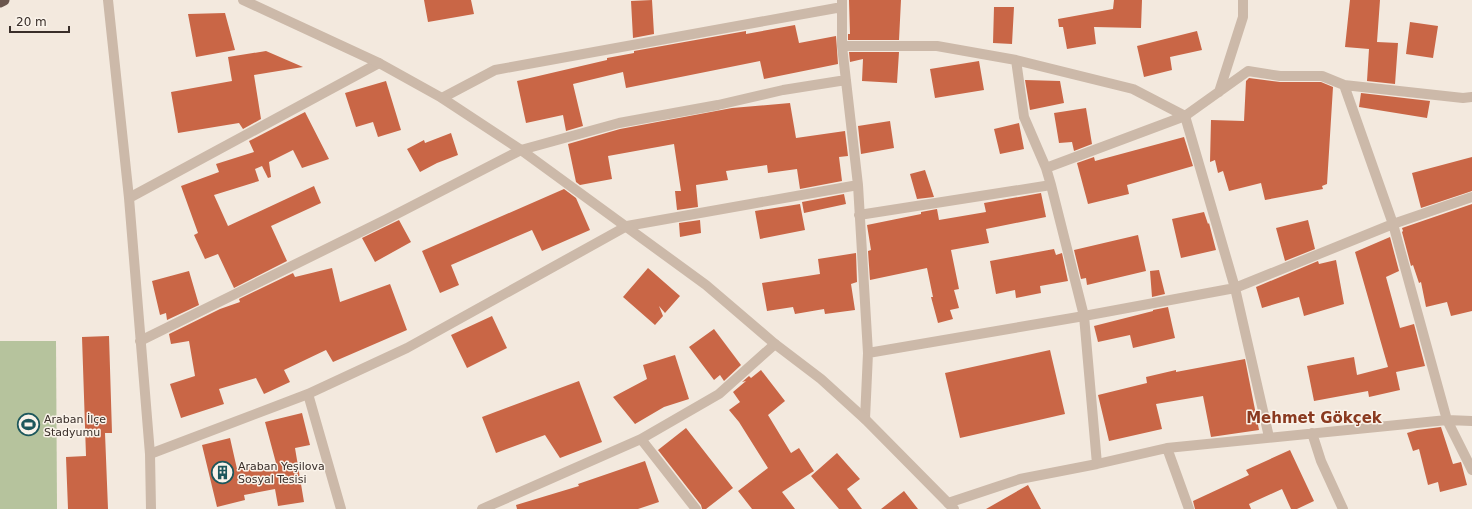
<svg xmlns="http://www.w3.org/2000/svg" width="1472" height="509" font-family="'DejaVu Sans',sans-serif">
  <rect width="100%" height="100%" fill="#f3e9de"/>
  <path fill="#b6c39d" d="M0,341h56l1,168h-57z"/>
  <path fill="#c96646" d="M424,0h47l3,14 -46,8z
    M652,0l2,34 -21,4 -2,-37z
    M849,0h52l-2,40h-51v-6h2z
    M1114,0h28l-1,28 -47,-1 2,17 -29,5 -4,-22h-4l-1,-8 55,-10z
    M1350,0h30l-3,42 21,1 -3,41 -28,-3 2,-32 -24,-2z
    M994,7h20l-2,37 -19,-1z
    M225,13l10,37 -39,7 -8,-43z
    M1410,22l28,4 -5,32 -27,-4z
    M795,25l4,18 37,-7 2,28 -74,15 -4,-18 -134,27 -3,-16 -50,12 10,42 -17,5 -3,-16 -37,8 -9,-42 90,-21v-2l27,-5v-2l112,-20v3z
    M1197,31l5,19 -32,7 2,13 -28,7 -7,-31z
    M266,51l37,16 -49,8 7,44 -18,10 -4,-6 -61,10 -7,-41 61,-11 -4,-24z
    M849,52h50l-2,31 -35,-2 1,-22 -13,3z
    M979,61l5,29 -49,8 -5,-29z
    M1249,78l31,4h41l12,5 -6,97 -5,2 1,3 -58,11 -4,-17 -32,8 -6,-20 -5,2 -3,-13 -5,2 1,-42 33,1 2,-40z
    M1025,80l35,1 4,22 -34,7z
    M386,81l15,49 -23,7 -5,-15 -17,5 -11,-34z
    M1361,93l69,8 -3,17 -68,-11z
    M790,103l6,35 49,-7 3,25 -9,1 3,24 -42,8 -3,-20 -29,4 -1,-8 -41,6 2,9 -32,5 2,22 -21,3 -2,-19h6l-7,-47 -66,12 4,23 -32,6 -4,-3 -8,-38 52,-15 112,-21z
    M1086,108l6,36 -18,7 -2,-9 -13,1 -5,-30z
    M305,112l24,47 -27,9 -9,-18 -24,12 2,15 -3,1 -6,-12 -7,3 4,12 -45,14 14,31 86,-40 7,17 -50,23 16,35 -53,27 -16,-34 -13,5 -11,-24 4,-2 -17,-47 38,-14 -3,-8 38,-12 -5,-11z
    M890,121l4,27 -33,6 -3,-28z
    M1019,123l5,26 -24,5 -6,-25z
    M451,133l7,22 -21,8 -17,9 -13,-23 17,-9 1,3z
    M1184,137l9,29 -66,19 2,9 -41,10 -11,-41 17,-6 1,4z
    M1472,157v34l-51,17 -9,-35z
    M925,170l9,27 -17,2 -7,-25z
    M564,189l12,9 14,32 -48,21 -10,-21 -81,35 8,20 -19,8 -18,-42z
    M1041,193l5,24 -60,12 3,14 -38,7 8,39 -5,1 5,18 -9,2 3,9 -15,4 -7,-26h2l-6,-29 -57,12 -2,-29 3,-1 -4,-25 54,-11v-2l16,-3 2,11 47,-8 -2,-9z
    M844,194l2,10 -42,9 -2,-11z
    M800,204l5,26 -45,9 -5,-28z
    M1472,204v107l-21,5 -4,-14 -21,5 -5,-25 -2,1 -6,-18 -2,1 -9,-34 1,-1 -1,-3z
    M1204,212l4,12 1,-1 7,27 -35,8 -9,-39z
    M399,220l12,22 -36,20 -13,-24z
    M700,220l1,13 -21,4 -1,-14z
    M1308,220l7,29 -30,12 -9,-33z
    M1138,235l8,36 -59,14 -1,-7 -5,1 -7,-29z
    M1390,237l9,34 -13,6 14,51 14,-4 11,42 -29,6 4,18 -31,7 -1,-6 -54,10 -7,-35 47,-9 3,18 31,-8 -33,-115z
    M1054,249l2,6 6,-2 6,28 -28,5 1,7 -25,5 -1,-8 -19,4 -6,-33z
    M856,253l1,29 -6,2 4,26 -30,4 -1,-5 -29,5 -2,-7 -26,4 -5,-28 58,-9 -2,-15z
    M1336,260l8,44 -40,12 -5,-19 -37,11 -6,-21 62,-26 1,3z
    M332,268l8,34 50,-18 17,46 -74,32 -7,-12 -42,20 6,12 -26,12 -8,-16 -37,11 5,15 -43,14 -11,-34 25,-8 -6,-35 -18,3 -2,-10 51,-25 20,-7 -1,-3 54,-26 2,4z
    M648,268l32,28 -15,17 -6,-7 4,10 -8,9 -32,-28z
    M1159,270l6,24 -13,3 -2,-26z
    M189,271l10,34 -32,15 -1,-7 -6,2 -8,-34z
    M1168,307l7,31 -42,10 -3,-13 -32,7 -4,-16 59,-15v-1z
    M492,316l15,32 -40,20 -16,-33z
    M714,329l27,36 -17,16 -4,-6 -6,5 -25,-33z
    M109,336l3,97h-7l3,76h-40l-2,-52 20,-1 -4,-119z
    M1050,350l15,64 -105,24 -15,-65z
    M675,355l14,44 -25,8 -29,17 -22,-27 34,-18 -4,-14z
    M1245,359l14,71 -48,7 -8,-41 -47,8 6,25 -53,12 -11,-46 49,-12 -1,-6 30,-7v2z
    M761,370l24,31 -17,14 23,38 8,-5 15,23 -32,21 13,17h-43l-14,-18 30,-23 -29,-46 -10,-12 11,-8 -7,-10 13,-11 -4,1 7,-6 2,2z
    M579,381l23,61 -42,16 -15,-23 -49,18 -14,-36z
    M302,413l8,32 -15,3 9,54 -26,4 -3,-17 -31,6 1,5 -28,7 -15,-62 28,-7 7,31 39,-6 -11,-41z
    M1441,427l12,37 8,-2 6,23 -27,7 -2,-10 -10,3 -9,-36 -6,2 -6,-18 10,-3z
    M686,428l47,60 -27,21h-4l-1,-4 -43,-55z
    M1290,450l24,51 -17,8h-6l-9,-20 -33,15 2,5h-56l-2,-8 56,-26 -3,-5z
    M837,453l23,26 -13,10 15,20h-23l-28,-33z
    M645,461l14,41 -21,7h-121l-1,-4 63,-19 -1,-2z
    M1028,485l13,24h-55z
    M904,491l14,18h-37z"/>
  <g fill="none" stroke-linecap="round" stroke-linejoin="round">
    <path stroke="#ccb9a9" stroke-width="10" d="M108,0l21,198 21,256 1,55
      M842,0v46l16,139 10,168 -3,66
      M842,46h95l79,14 117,29 52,27 50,172 34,149
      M1016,60l8,57 22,51 5,17 33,131 13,148
      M1344,85l49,139 54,196 25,50
      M1219,92l24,-75v-17
      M442,98l53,-28 347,-63
      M1046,168l139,-52 63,-45 32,5h42l22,9 119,13 9,-1
      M129,198l250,-135
      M859,215l192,-30
      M140,341l247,-122 134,-69 98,-27 99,-18 65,-15 63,-10
      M868,353l216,-37 151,-28 158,-64 79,-27
      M308,394l33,115
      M1312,433l9,28 22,48
      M641,439l55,70
      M1167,448l22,61
      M150,454l158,-60 99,-46 220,-122 231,-41
      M948,503l72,-24 77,-15 70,-16 280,-28 25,1
      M482,509l159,-70 78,-45 56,-50"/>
    <path stroke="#ccb9a9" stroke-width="10" d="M243,0l136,63 63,35 79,52 185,135 69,59 46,35 44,40 89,90"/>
    <path stroke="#6a564d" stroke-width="11" d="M0,2l4,-2"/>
  </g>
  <defs>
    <symbol id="stadium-ring" viewBox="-11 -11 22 22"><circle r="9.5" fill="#faf3ea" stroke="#1d575c" stroke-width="1.5"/><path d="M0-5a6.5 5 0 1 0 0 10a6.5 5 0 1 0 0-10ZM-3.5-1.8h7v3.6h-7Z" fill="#1d575c"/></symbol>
    <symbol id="building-ring" viewBox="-11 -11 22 22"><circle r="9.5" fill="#faf3ea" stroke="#1d575c" stroke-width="1.5"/><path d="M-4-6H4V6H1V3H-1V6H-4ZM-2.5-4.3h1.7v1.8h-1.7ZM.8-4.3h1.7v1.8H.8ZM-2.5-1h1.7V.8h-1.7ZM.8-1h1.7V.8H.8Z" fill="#1d575c"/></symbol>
  </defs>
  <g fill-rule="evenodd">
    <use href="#stadium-ring" x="16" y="412" width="25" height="25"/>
    <use href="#building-ring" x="210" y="460" width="25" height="25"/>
  </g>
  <g text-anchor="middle" stroke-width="3" stroke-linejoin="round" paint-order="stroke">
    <g font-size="11" fill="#392e29" stroke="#faf3ea" text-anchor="start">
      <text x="44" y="423">Araban İlçe<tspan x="44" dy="13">Stadyumu</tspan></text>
      <text x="238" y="470">Araban Yeşilova<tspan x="238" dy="13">Sosyal Tesisi</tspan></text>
    </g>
    <g font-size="15" font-weight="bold" fill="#8a3a20" stroke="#faf3ea">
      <text x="1314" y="423">Mehmet Gökçek</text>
    </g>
  </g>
  <path d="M10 26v6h59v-6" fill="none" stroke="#392e29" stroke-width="2"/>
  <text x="16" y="26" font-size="12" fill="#392e29" stroke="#faf3ea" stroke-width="3" paint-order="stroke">20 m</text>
</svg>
